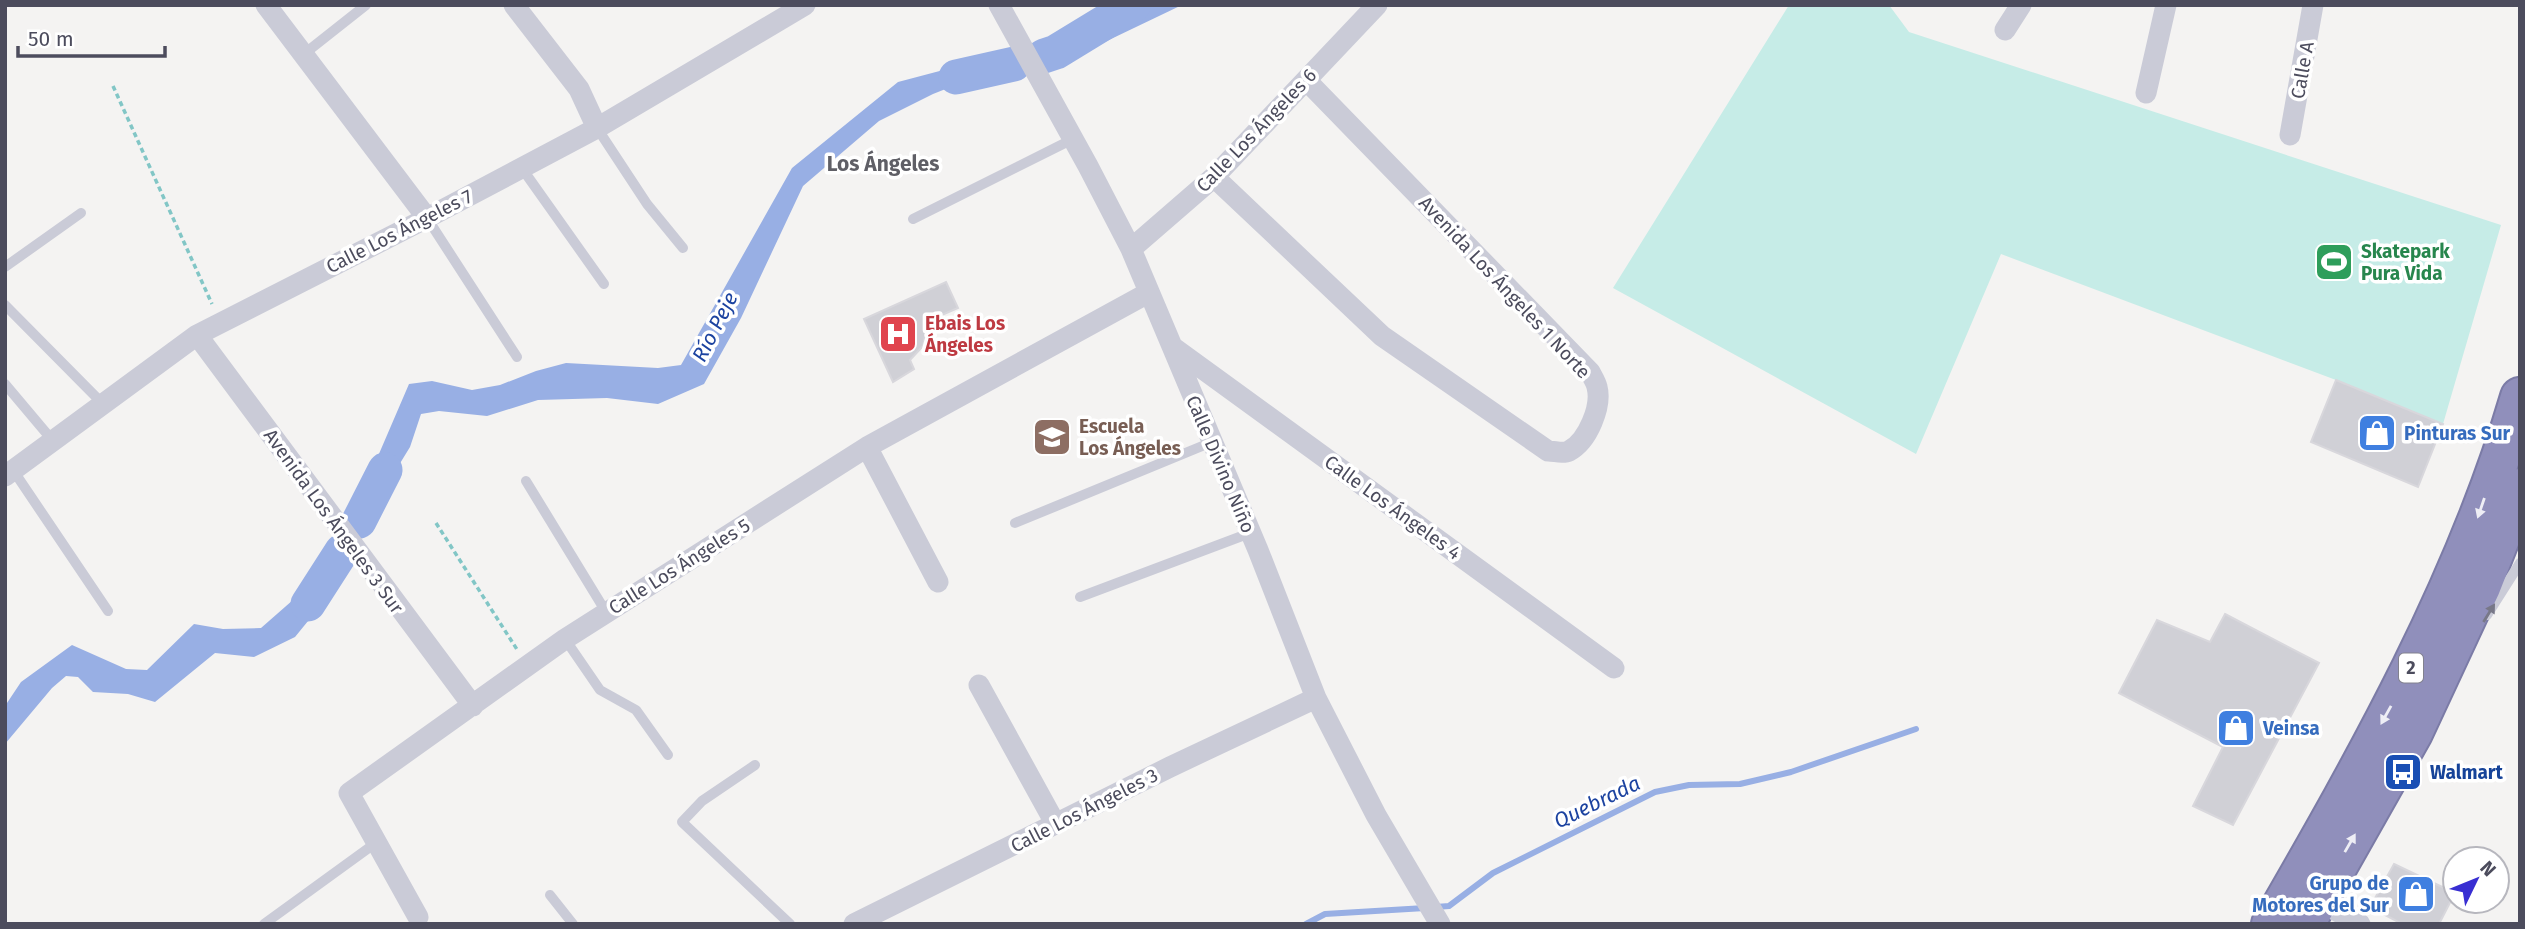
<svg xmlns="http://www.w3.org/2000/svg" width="2525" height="929" font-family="'Fira Sans',sans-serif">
  <rect width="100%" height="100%" fill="#f4f3f2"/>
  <path fill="#c6ece7" d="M1789,5h100l20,27 592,193 -58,199 -107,-44 -335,-126 -85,200 -303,-166z"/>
  <path fill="#98afe4" d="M1120,5h62l-94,45 -32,2 19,-18z
    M1001,67l-68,27 -54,27 -76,65 -62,132 -37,66 -46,20 -51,-6 -69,2 -51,16 -48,-5 -18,3 -11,33 -38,62 -10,4 -2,-15 49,-114 23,-3 40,9 28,-5 36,-14 30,-8 92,5 23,-3 111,-197 106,-86 53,-14z
    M334,564l-8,35 -31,38 -41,20 -39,-4 -60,49 -27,-8 -35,-2 -15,-15 -12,-1 -14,12 -47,56v-38l16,-24 51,-37 54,24 21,1 47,-46 29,5 38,-1z"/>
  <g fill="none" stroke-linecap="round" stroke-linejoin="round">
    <path stroke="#98afe4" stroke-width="6" d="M1436,907l13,-1 44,-33 162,-81 34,-7 51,-1 51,-12 125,-43
      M1306,924l19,-10 100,-6"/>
    <path stroke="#98afe4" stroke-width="35" d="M1044,56l12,-4 77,-47
      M956,77l58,-13
      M359,521l26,-51
      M308,604l34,-53"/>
  </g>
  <path fill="#d0d0d6" stroke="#d8d7dc" stroke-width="2" d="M946,282l12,26 -30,13 -5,25 -13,14 4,9 -21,13 -29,-63z
    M2336,380l107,44 -25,63 -107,-45z
    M2225,614l94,49 -86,162 -40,-19 30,-59 -104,-54 38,-73 53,22z
    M2394,864l61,29 -16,31h-37l-32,-17z"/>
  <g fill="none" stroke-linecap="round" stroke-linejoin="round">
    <defs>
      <path id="highway" d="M2271,924c97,-168 194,-340 249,-527
        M2305,924l108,-191 68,-146 39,-99"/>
    </defs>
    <use href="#highway" stroke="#7b7ba6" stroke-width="42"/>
    <path stroke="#82c6c6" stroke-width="3.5" stroke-dasharray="5 3.5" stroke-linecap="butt" d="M113,86l99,218
      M436,523l82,128"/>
    <path stroke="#cacbd7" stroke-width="10" d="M304,54l62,-49
      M597,128l50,76 36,44
      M521,167l83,117
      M427,218l90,139
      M913,219l160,-80
      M5,267l76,-54
      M5,305l98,99
      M5,384l48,57
      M13,470l95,141
      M526,481l80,131
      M1015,523l197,-81
      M1080,597l170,-64
      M2487,615l33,-52
      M565,639l35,51 36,20 32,45
      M755,765l-53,36 -20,21 108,102
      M550,895l23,29
      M264,924l113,-82"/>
    <path stroke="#cacbd7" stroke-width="21" d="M266,5l161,213
      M514,5l65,84 18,39
      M999,5l89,161 43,83 127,301 58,148 60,117 64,109
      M2005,30l16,-25
      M2146,93l20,-88
      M2290,135l23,-130
      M1214,177l168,159 166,115c7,0 15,3 21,0 19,-10 33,-45 28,-64 -1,-5 -5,-11 -7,-15l-284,-292
      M1131,249l83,-72 163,-172
      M197,335l276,371
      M1174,348l440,320
      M867,447l71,135
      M5,476l192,-141 230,-117 170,-90 208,-123
      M979,685l76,138
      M2310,896l50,28
      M418,917l-69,-124 216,-154 302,-192 281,-154
      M854,924l316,-157 146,-69"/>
    <use href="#highway" stroke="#908fbb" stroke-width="38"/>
  </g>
  <defs><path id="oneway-solid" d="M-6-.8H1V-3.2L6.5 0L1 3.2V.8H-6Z" transform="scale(1.75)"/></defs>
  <g fill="#eeeef5">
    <use href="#oneway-solid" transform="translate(2481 508) rotate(109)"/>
    <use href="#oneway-solid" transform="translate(2386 715) rotate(119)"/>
    <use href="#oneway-solid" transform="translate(2350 843) rotate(-60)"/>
  </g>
  <use fill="#787888" href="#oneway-solid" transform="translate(2489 613) rotate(-58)"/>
  <defs>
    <symbol id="stadium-square" viewBox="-11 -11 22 22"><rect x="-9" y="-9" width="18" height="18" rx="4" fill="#2e9e5b" stroke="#fff"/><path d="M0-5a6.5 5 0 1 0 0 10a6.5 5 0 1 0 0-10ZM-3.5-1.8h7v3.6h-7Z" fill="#fff"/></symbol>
    <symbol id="hospital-square" viewBox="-11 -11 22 22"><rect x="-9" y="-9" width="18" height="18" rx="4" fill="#e0444e" stroke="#fff"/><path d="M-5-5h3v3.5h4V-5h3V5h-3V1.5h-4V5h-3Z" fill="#fff"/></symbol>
    <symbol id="shop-square" viewBox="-11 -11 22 22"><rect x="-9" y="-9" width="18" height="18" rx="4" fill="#3f7fe0" stroke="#fff"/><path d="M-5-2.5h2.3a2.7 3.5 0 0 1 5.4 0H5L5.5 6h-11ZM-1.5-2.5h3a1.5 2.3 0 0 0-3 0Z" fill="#fff"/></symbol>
    <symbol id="school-square" viewBox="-11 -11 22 22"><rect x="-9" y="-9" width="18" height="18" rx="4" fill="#8d6e63" stroke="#fff"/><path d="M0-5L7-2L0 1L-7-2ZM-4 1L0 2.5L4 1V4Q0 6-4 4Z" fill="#fff"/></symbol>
    <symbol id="bus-square" viewBox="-11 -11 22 22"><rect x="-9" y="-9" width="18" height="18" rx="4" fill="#1a4fb4" stroke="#fff"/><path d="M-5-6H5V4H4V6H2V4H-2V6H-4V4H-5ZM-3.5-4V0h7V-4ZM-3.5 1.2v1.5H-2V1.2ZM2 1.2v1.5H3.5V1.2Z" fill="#fff"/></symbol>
  </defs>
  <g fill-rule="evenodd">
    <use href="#stadium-square" x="2312" y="240" width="44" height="44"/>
    <use href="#hospital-square" x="876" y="312" width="44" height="44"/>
    <use href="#shop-square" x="2355" y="411" width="44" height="44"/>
    <use href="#school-square" x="1030" y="415" width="44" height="44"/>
    <use href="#shop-square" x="2214" y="706" width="44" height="44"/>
    <use href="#bus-square" x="2381" y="750" width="44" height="44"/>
    <use href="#shop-square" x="2394" y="872" width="44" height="44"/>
  </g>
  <g text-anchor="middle" stroke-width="7" stroke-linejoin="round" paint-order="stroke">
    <rect fill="#fff" stroke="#82828e" stroke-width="2" x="2399" y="653.5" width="24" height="29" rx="5"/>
    <g font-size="18" font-weight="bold" fill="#4c4c5d">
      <text x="2411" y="674">2</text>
    </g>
    <g font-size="19" fill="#4c4c5d" stroke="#fff">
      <text transform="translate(2302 70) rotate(-80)" y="7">Calle A</text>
      <text transform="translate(1256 130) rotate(-46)" y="7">Calle Los Ángeles 6</text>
      <text transform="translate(399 231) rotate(-27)" y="7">Calle Los Ángeles 7</text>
      <text transform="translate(1505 287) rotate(47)" y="7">Avenida Los Ángeles 1 Norte</text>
      <text transform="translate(1221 464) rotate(67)" y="7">Calle Divino Niño</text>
      <text transform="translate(1393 507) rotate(36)" y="7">Calle Los Ángeles 4</text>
      <text transform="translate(334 521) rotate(54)" y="7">Avenida Los Ángeles 3 Sur</text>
      <text transform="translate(679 566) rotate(-32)" y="7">Calle Los Ángeles 5</text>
      <text transform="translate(1084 810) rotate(-27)" y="7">Calle Los Ángeles 3</text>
    </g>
    <g font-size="19" font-weight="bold" fill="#27864d" stroke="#fff" text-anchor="start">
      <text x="2361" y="258">Skatepark<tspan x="2361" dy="22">Pura Vida</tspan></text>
    </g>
    <g font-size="19" font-weight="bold" fill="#be3a42" stroke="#fff" text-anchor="start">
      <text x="925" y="330">Ebais Los<tspan x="925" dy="22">Ángeles</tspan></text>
    </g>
    <g font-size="19" font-weight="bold" fill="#785e54" stroke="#fff" text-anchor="start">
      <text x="1079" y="433">Escuela<tspan x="1079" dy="22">Los Ángeles</tspan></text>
    </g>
    <g font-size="19" font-weight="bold" fill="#366cbe" stroke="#fff" text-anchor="start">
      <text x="2404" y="440">Pinturas Sur</text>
      <text x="2263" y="735">Veinsa</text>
      <text x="2389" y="890" text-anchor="end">Grupo de<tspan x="2389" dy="22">Motores del Sur</tspan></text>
    </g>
    <g font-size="19" font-weight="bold" fill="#164399" stroke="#fff" text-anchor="start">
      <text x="2430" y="779">Walmart</text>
    </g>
    <g font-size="21" font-weight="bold" fill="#5f5f66" stroke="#fff">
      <text x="883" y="171">Los Ángeles</text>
    </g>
    <g font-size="21" font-style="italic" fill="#1c43a0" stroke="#fff">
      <text transform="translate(715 327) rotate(-63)" y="7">Río Peje</text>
      <text transform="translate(1597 802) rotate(-26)" y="7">Quebrada</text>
    </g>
  </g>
  <rect width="2525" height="929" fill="none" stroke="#4c4c5d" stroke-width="14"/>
  <g transform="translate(2476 880) rotate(47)"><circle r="33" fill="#ffffff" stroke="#b7b7be" stroke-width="2"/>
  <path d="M0-5L12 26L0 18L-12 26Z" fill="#382ed2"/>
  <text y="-10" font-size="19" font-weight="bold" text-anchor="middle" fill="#4c4c5d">N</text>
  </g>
  <path d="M18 46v10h147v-10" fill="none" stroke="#4c4c5d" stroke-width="3.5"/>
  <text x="28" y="46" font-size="21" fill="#4c4c5d" stroke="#ffffff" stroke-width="5" paint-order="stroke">50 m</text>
</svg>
